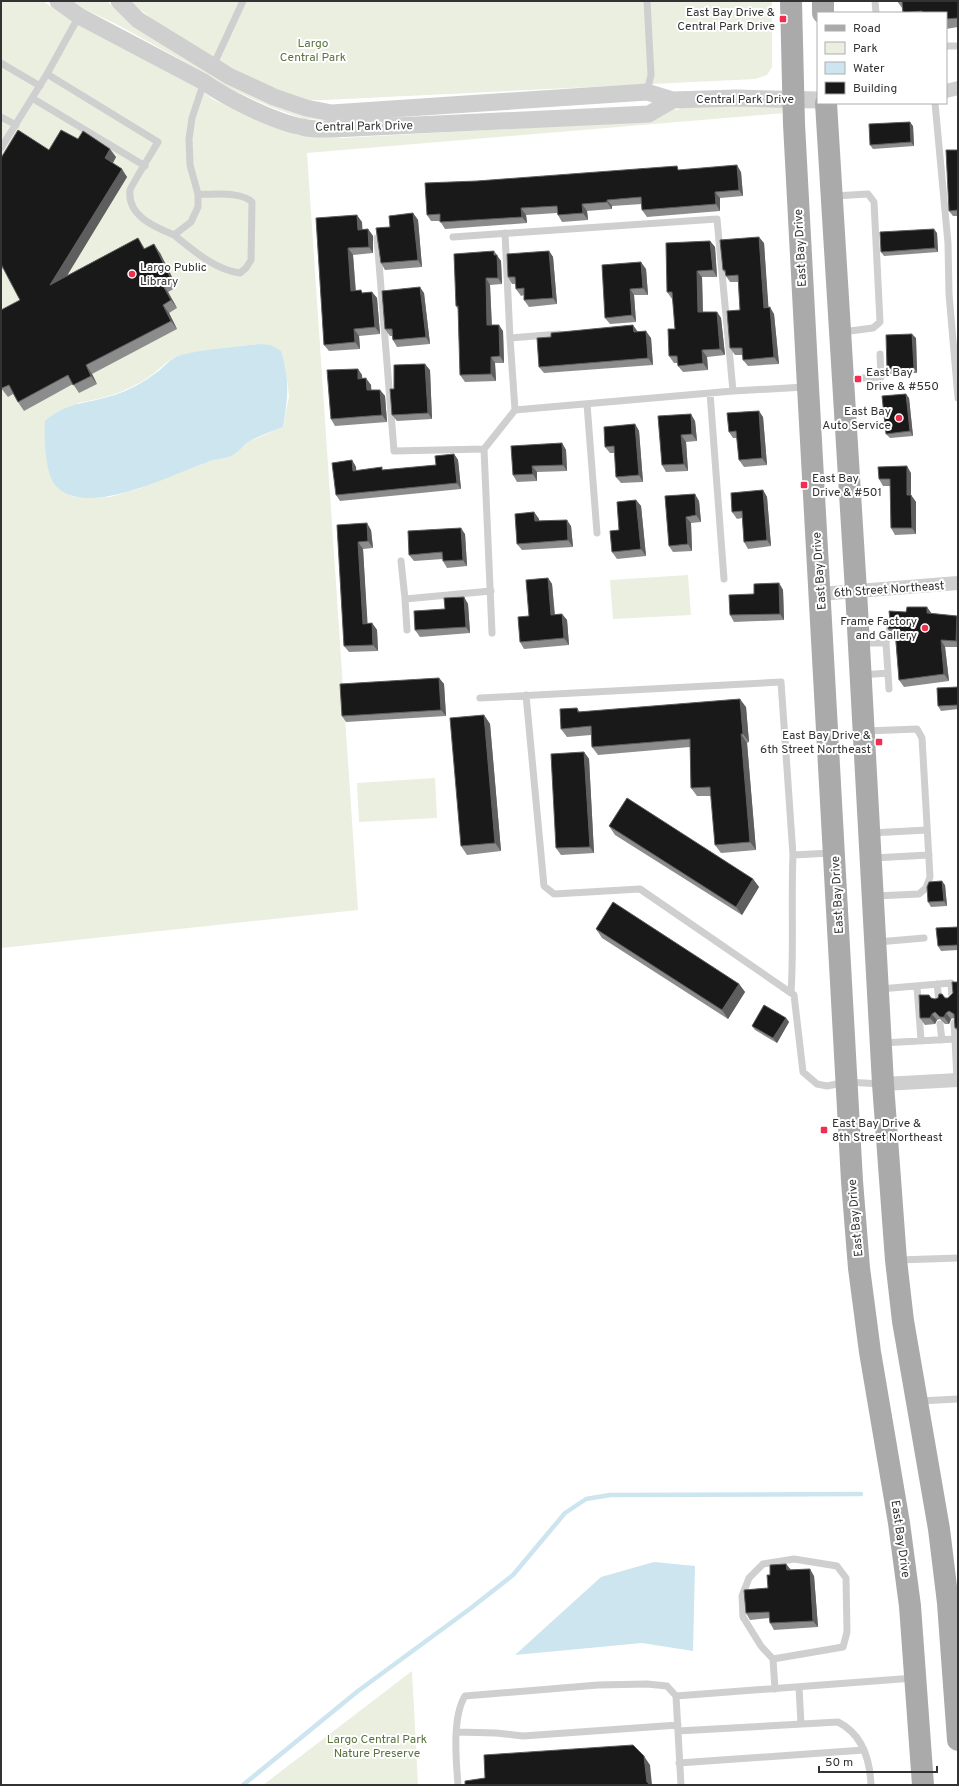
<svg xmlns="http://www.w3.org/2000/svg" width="959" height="1786" font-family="Overpass,sans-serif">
  <rect width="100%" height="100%" fill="#fff"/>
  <path fill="#eaefe0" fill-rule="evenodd" d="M1,1h42l30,21 126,67 15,11 48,22 36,13 43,3 313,-17 20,-12 4,1 2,-2 55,-2 50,1v6l-478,40 51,757 -357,38zM258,344l27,20 4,32 -6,31 -33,14 -18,14 -26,7 -68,27 -28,8 -26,1 -13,-2 7,-93c25,-4 49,-11 71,-26 8,-5 18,-17 27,-20 26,-8 55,-9 82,-13z
    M73,1h34l26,26 75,44 62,33 32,12 22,4 -20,-1 -33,-12 -47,-21 -15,-11 -93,-51 -32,-15z
    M129,1h643v66l-5,8 -12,4 -431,21h-20l-23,-7 -100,-52z
    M688,575l3,40 -78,4 -3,-39z
    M435,778l2,40 -78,4 -2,-39z
    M412,1671l6,114h-155z"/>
  <path fill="#cce5ef" d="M258,344l13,1 10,6c9,28 7,47 2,76 -10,4 -23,8 -33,14 -7,4 -12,12 -19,15 -9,3 -18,3 -26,7 -35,12 -118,56 -149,23 -11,-11 -12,-50 -11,-65 24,-21 47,-17 75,-28 14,-5 28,-14 40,-23 4,-4 9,-9 14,-12 14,-8 65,-11 84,-14z
    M654,1562l41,4 -2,85 -51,-8 -127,12 86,-78z"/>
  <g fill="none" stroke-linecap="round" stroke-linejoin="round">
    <path stroke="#cce5ef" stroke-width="4.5" d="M243,1785l115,-94 113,-83 42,-33 52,-62 21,-14 24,-4 251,-1"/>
    <path stroke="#cfcfcf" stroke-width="7" d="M647,1l4,74 -4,17
      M875,1l1,12
      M946,46h12
      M1,63l39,23
      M213,66l30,-65
      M47,74l111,68c-4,7 -27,44 -28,48 -3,26 25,37 44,45l17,-13 7,-15v-13l-8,-29 -1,-26 3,-21 12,-36
      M32,98l113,68
      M935,103l13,140 1,51 9,104
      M1,117l15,8
      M1,148l46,-74 32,-58
      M834,196l34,-2 6,8 6,120 -7,6 -31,4
      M505,233l5,105 49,-4
      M174,235c19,15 41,35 66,38l6,-5 5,-8 1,-58c-12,-11 -38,-7 -54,-8
      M453,237l264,-18 16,172 72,-4
      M377,238l17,213 90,-2
      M510,338l5,72 218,-19
      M845,379l36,-2 -1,-23
      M710,393l14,186
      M587,404l10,129
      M401,561l4,38 86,-8
      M405,599l2,31
      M492,633l-8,-184 31,-39
      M861,643h25
      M862,675l26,-2
      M889,689l-3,-46 4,-17
      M526,695l18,191 10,8 86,-5 154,106 9,77 14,12 10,2 20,-4 34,2
      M480,698l301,-16 12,173 38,-2
      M866,731l51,-2 5,9 8,139 -4,11 -7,6 -44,2
      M871,833l56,-3
      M873,858l56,-3
      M878,942l46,-4
      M937,984l2,17
      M917,986l4,54
      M880,989l71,-6 1,17
      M791,993c3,-46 0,-92 2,-138
      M954,1023l1,16
      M940,1024l2,16
      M882,1043l73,-4 2,41
      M898,1260l60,-2
      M919,1401l39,-2
      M773,1659l70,-12 4,-15 -1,-54 -9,-12 -43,-7 -31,5 -14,14 -7,18 1,21 18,29 12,13 2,30
      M799,1687l2,37
      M678,1731l160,-9c24,12 32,38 33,63
      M457,1732l39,1 27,3 155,-11
      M679,1763l185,-13
      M458,1785c-2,-25 -6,-68 7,-89l133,-11 49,-1 20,2 9,10
      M681,1785l-5,-89 238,-18"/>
    <path stroke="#cfcfcf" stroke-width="14" d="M946,91l12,-3
      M820,594l138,-11
      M883,1084l75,-4"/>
    <path stroke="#cfcfcf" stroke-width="17" d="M58,1l21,15 125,66c22,16 71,40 98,45 10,3 21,2 31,2l316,-15 24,-14
      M119,1l19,19 91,56 45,21 32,11 26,5 315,-21 26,8 63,-2 82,2"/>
    <path stroke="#aaa" stroke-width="22" d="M791,1l3,123 14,263 44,794 7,87 11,84 29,171 11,83 13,179
      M823,1v12
      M826,103l30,488 27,493 13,176 7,61 36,208 9,74 10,137"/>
  </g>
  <path fill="#8c8c8c" d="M897,1h61v26l-12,2v-16h-43l-1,-5z
    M913,126l1,20 -41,3 -3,-4z
    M958,150v66h-5l-4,-5z
    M116,157l-3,6 14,14 -61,99 72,-38 7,11 15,4 17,34 -9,5 9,16 -8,5 8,16 -85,45 5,10 -18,9 -6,-9 -49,27 -6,-9 -5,-8 -5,3 -7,-9 19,-88 -17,-32 -2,2v-112z
    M680,170l61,2 2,24 -23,2v13l-73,6 -5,-7v-6l-30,2v3l-25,2 1,9 -26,2 -4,-7 -1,-2 -31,2 1,8 -82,6 -5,-8h-9l-4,-6 50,-34z
    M413,213l5,7 4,47 -37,3 -4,-7 9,-36z
    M316,218l46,4v8l6,-1 5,7v17l-20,2 3,36 7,2 9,-1 5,6 3,36 -21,2 1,13 -31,2 -5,-6z
    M937,233l1,19 -54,4 -3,-4z
    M710,241l5,6 2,30h-15l1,35h14l4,6 4,37 -18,2 1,13 -25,2 -5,-6v-3h-4l-5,-7 6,-27 -2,-30h-1l-5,-7z
    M764,243l4,65 6,6 5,50 -31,2 -5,-6v-5h-8l-5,-7 10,-38 -2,-28h-8l-4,-6v-2l-3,-4z
    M549,251l4,6 4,47 -28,3 -5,-7v-5l-3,1 -5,-7v-5h-4l-4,-7z
    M496,255l5,6 1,23 -12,1 2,40 11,6 1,32h-9l1,18 -31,1 -5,-7 -2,-66 -2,-3z
    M646,269l2,26h-14l2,27 -26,2 -5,-6z
    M424,293l6,51 -33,3 -4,-7 -1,-4h-2l-5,-7z
    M638,332l13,6 2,27 -109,8 -5,-6z
    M916,338l1,35 -27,1 -3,-4z
    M358,369l4,6v3l9,7v5h9l5,6 2,26 -52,4 -4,-7z
    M430,370l2,49 -35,2 -5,-6 2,-26z
    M909,398l4,38 -23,2 -4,-4z
    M658,416l37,5 2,20 -11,1 2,29 -22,1 -4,-7z
    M763,417l4,48 -23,2 -5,-7 -2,-22h-4l-4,-6z
    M635,424l4,7 4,51 -22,1 -5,-6 -1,-24h-5l-5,-6z
    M562,443l4,7 1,21 -30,1v9l-20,1 -4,-7z
    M454,454l4,6 3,29 -121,12 -4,-6 16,-35 4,7v3h27l53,-5z
    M911,473v22l5,7v32l-21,1 -4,-7 -1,-42h-7l-4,-7z
    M763,490l4,7 4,49 -23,3 -4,-7 -2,-24 -5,1 -5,-7z
    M665,496l34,5 2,21 -10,1 1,28 -19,1 -4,-6z
    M636,500l5,6 5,50 -29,3 -5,-7 7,-22z
    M534,512l5,7v2l32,5 2,21 -51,3 -5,-6z
    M337,525l34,5 2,18 -10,1 4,74h5l5,7 1,21 -29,1 -5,-6z
    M465,534l2,32 -20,2 -4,-7v-2l-29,2 -5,-6z
    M548,578l4,6 3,30h7l5,6 2,25 -45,4 -4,-7 9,-26z
    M779,583l4,7 1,30 -50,2 -4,-7 24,-21z
    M464,597l4,7 2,29 -50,4 -5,-7z
    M906,612l25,1 26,3 1,1v30h-13l4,34 -45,6 -5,-7 -4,-45h-2l-5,-6z
    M439,678l5,6 2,32 -100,6 -4,-6z
    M958,687v22l-17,2 -3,-5z
    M746,707l3,35 -2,1 9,107 -35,3 -6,-8 -4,-49h-14l-6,-8 -1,-41 -92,8 -6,-8 -1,-12 -24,2 -6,-8 16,-21 3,4z
    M484,715l6,9 11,127 -34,4 -6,-9z
    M584,752l5,7 5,94 -33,2 -5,-7z
    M609,826l144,53 6,8 -17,28 -127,-80z
    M945,885l2,21 -16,1 -3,-5z
    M958,927v23l-17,1 -3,-5z
    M596,929l143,55 6,8 -17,27 -126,-81z
    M958,982v50l-3,-4 -1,-10 -3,1 -2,5h-4l-5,-5 -3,1 -2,4 -10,1 -5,-7 12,-20 3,1 10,-1h3l5,-5z
    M786,1018l3,4 -12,21 -22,-13 -3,-4z
    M786,1564l5,6 23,6 4,51 -44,3 -4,-7 -1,-5 -19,2 -4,-7 22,-25 2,-13z"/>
  <path fill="#5e5e5e" d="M910,122l3,4 1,20 -3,-4z
    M110,149l6,8 -5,9 -6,-8z
    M737,165l4,7 2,24 -4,-6z
    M122,169l5,8 -71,117 -6,-9z
    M715,192l5,6v13l-4,-7z
    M607,200l5,6v3l-5,-7z
    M582,204l5,7 1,9 -5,-7z
    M521,208l5,7 1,8 -5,-6z
    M413,213l5,7 4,47 -4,-7z
    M357,215l5,7 1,15 -5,-7z
    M368,229l5,7v17l-4,-6z
    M934,229l3,4 1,19 -3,-4z
    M759,237l5,6 5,71 -5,-6z
    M710,241l5,6 2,30 -4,-7z
    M154,244l6,9 17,34 -6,-8z
    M348,248l5,7 3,43 -5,-7z
    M494,251l7,10 1,23 -4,-6z
    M549,251l4,6 4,47 -4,-6z
    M641,262l5,7 2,26 -5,-7z
    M697,271l5,6 1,41 -5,-6z
    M486,278l4,7 2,47 -5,-7z
    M162,284l6,8 9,16 -6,-8z
    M420,287l4,6 6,51 -4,-7z
    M630,289l4,6 2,27 -4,-7z
    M372,292l5,6 3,36 -5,-7z
    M163,305l6,8 8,16 -6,-8z
    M770,307l4,7 5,50 -5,-7z
    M717,312l4,6 4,37 -5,-6z
    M499,325l4,6 1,32 -4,-7z
    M633,325l5,7h-4z
    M354,329l5,7 1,13 -5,-7z
    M646,331l5,7 2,27 -5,-7z
    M912,334l4,4 1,35 -3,-5z
    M702,350l5,7 1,13 -5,-7z
    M491,357l4,6 1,18 -5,-7z
    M425,364l5,6 2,49 -4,-6z
    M86,365l6,9 5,10 -6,-8z
    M358,369l4,6 1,10 -5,-6z
    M366,378l5,7 1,12 -5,-7z
    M380,390l5,6 2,26 -5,-7z
    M906,394l3,4 4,38 -3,-5z
    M759,411l4,6 4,48 -5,-7z
    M691,414l4,7 2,20 -5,-7z
    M635,424l4,7 4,51 -4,-7z
    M681,435l5,7 2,29 -4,-7z
    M562,443l4,7 1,21 -4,-6z
    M454,454l4,6 3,29 -4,-6z
    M352,460l4,7 1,10 -4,-6z
    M532,466l5,6v9l-4,-7z
    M907,466l4,7v22l5,7v32l-4,-6 -5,-33z
    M763,490l4,7 4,49 -4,-6z
    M695,494l4,7 2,21 -5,-7z
    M636,500l5,6 5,50 -5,-7z
    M534,512l5,7 1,9 -5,-7z
    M686,517l5,6 1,28 -4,-7z
    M567,520l4,6 2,21 -5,-7z
    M367,523l4,7 2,18 -5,-7z
    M461,528l4,6 2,32 -4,-6z
    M358,542l5,7 5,81 -5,-6z
    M548,578l4,6 3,37 -4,-6z
    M779,583l4,7 1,30 -4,-6z
    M464,597l4,7 2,29 -4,-6z
    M927,607l5,7 -5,-1z
    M562,614l5,6 2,25 -5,-7z
    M957,616l1,1v27l-2,-3z
    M372,623l5,7 1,21 -5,-6z
    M941,640l4,7 4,34 -5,-7z
    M439,678l5,6 2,32 -5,-6z
    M740,699l6,8 3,35 -6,-8z
    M484,715l6,9 11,127 -6,-8z
    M741,734l6,9 9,107 -6,-8z
    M584,752l5,7 5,94 -4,-6z
    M753,879l6,8 -17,28 -6,-8z
    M942,881l3,4 2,21 -3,-5z
    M739,984l6,8 -17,27 -6,-9z
    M946,1013l5,6 -2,5 -5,-7z
    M932,1014l5,6 -2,4 -5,-6z
    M786,1018l3,4 -12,21 -4,-5z
    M786,1564l5,6h-4z
    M810,1569l4,7 4,51 -5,-6z
    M644,1756l6,9 2,20h-3l-2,-3z"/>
  <path fill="#191919" stroke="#5e5e5e" d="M902,1h56v17l-12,1v-6h-24v-2l-19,2z
    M910,122l1,20 -41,3 -1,-21z
    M18,130l31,20 12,-20 17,9 5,-8 27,18 -5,9 17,11 -72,116 88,-47 6,11 10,-5 17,35 -9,5 9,16 -8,5 8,16 -85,44 5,11 -18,9 -5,-10 -50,27 -9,-17 -7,3 -1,-1v-77l19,-10 -19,-36v-106z
    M946,150h12v60l-9,1z
    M737,165l2,25 -24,2 1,12 -74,6 -1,-13 -34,3v2l-25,2 1,9 -25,2 -1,-9 -36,2 1,9 -82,5v-8l-13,1 -2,-32 52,-2 200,-15 1,4z
    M413,213l5,47 -37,3 -5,-35 14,-1 -1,-11z
    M357,215l1,15 10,-1 1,18 -21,1 3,43 10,-1 1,3 10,-1 3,35 -21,2 1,13 -31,3 -8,-127z
    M934,229l1,19 -54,4 -1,-20z
    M759,237l5,71 6,-1 4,50 -31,3 -1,-12h-12l-3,-37 13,-1 -2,-35 -12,1 -1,-6h-2l-3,-30z
    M710,241l3,29 -16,1 1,41h19l3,37 -18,1 1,13 -25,3 -1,-10h-8l-1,-27h7l-3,-37h-5l-1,-49z
    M494,251v4h3l1,23h-12l1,47h12l1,31 -9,1v17l-31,1 -2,-69h-2l-2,-52z
    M549,251l4,47 -29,2v-12l-8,1 -1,-12h-7l-1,-23z
    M641,262l2,26 -13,1 2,26 -27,3 -3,-53z
    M420,287l6,50 -33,3 -1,-11h-7l-3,-38z
    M633,325l1,7 12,-1 2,27 -109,9 -2,-29 14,-1v-4z
    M912,334l2,34 -27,2 -1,-35z
    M425,364l3,49 -36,2 -2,-26h4v-24z
    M358,369v10l8,-1 1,12h13l2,25 -51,4 -4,-49z
    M906,394l4,37 -24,3 -4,-38z
    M759,411l3,47 -23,2 -3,-29 -7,1 -2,-19z
    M691,414l1,20 -11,1 3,29 -22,1 -4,-49z
    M635,424l4,51 -23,2 -2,-31 -9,1 -1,-20z
    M562,443l1,22 -31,1 1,8 -20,1 -2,-29z
    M454,454l3,29 -121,12 -4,-32 20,-3 1,11 29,-4v3l54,-5 -1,-9z
    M907,466v29h4l1,33h-21l-1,-49h-11l-1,-12z
    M763,490l4,50 -23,2 -2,-31 -10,1 -1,-19z
    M695,494l1,21 -10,2 2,27 -19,2 -4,-50z
    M636,500l5,49 -29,3 -2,-21 9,-1 -2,-28z
    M534,512l1,9 32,-1 1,20 -51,4 -2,-30z
    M367,523l1,18 -10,1 5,82 9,-1 1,22 -29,1 -7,-121z
    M461,528l2,32 -20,1 -1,-9 -33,3 -1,-24z
    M548,578l3,37 11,-1 2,24 -44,4 -2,-25 11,-1 -3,-36z
    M779,583l1,31 -50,1 -1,-20 25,-1v-10z
    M464,597l2,30 -51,3 -1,-19 31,-2 -1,-11z
    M907,607h20v6l30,3 -1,25 -15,-1 3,34 -45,6 -4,-51h-7l2,-9 -1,-9 17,1z
    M439,678l2,32 -99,6 -2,-32z
    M958,687v18l-20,1 -1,-18z
    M740,699l3,35h-2l9,108 -35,3 -5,-58 -19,1 -1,-49 -98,8 -1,-21 -30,3 -1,-20 17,-1 1,4z
    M484,715l11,128 -34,3 -11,-128z
    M584,752l6,95 -34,1 -5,-94z
    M627,798l126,81 -17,28 -127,-81z
    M942,881l2,20 -16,1 -1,-15 2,-5z
    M613,902l126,82 -17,26 -126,-81z
    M958,927v18l-20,1 -2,-18z
    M952,982h6v46h-3l-1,-14 -5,-3 -3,2 -2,4h-4l-5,-5 -3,2 -2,4h-10l-1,-23h10l2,3 4,1 3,-1 1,-4h3l3,4h3l5,-5z
    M764,1005l22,13 -13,20 -21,-12z
    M786,1564l1,6 23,-1 3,52 -43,2 -1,-11 -23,1 -2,-23 24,-2 -1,-13h3v-10z
    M633,1745l11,11 3,26 3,3h-185v-4l20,-3 -1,-23z"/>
  <g fill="#f02e4f" stroke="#fff" stroke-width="1.5">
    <rect x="779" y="15" width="8" height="8" rx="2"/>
    <circle cx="132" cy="274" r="4"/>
    <rect x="854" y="375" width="8" height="8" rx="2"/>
    <circle cx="899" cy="418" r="4"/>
    <rect x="800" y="481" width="8" height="8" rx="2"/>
    <circle cx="925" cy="628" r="4"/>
    <rect x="875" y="738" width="8" height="8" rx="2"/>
    <rect x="820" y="1126" width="8" height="8" rx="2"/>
  </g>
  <g text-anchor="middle" stroke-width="4" stroke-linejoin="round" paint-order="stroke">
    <g font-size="12" fill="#323232" stroke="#fff" text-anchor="end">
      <text x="775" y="16">East Bay Drive &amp;<tspan x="775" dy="14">Central Park Drive</tspan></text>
      <text x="140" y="271" text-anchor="start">Largo Public<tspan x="140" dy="14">Library</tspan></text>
      <text x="866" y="376" text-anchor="start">East Bay<tspan x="866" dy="14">Drive &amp; #550</tspan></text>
      <text x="891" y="415">East Bay<tspan x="891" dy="14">Auto Service</tspan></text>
      <text x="812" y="482" text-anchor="start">East Bay<tspan x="812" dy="14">Drive &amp; #501</tspan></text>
      <text x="917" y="625">Frame Factory<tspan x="917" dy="14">and Gallery</tspan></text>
      <text x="871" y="739">East Bay Drive &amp;<tspan x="871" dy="14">6th Street Northeast</tspan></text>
      <text x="832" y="1127" text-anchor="start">East Bay Drive &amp;<tspan x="832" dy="14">8th Street Northeast</tspan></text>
    </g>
    <g font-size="12" fill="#5a723c" stroke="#fff">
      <text x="313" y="47">Largo<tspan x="313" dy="14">Central Park</tspan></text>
      <text x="377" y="1743">Largo Central Park<tspan x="377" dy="14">Nature Preserve</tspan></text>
    </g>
    <g font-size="12" fill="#323232" stroke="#fff">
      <text x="745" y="103">Central Park Drive</text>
      <text transform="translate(364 126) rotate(-1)" y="4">Central Park Drive</text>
      <text transform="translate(800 248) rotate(-93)" y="4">East Bay Drive</text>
      <text transform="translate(819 571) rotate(-94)" y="4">East Bay Drive</text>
      <text transform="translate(889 589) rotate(-4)" y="4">6th Street Northeast</text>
      <text transform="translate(837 895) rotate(-93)" y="4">East Bay Drive</text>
      <text transform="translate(855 1218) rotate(-95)" y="4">East Bay Drive</text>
      <text transform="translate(901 1539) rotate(82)" y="4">East Bay Drive</text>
    </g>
  </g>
  <rect width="959" height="1786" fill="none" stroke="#323232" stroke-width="4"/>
  <rect x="817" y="12" width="130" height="92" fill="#ffffff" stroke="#adadad"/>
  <rect x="825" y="25" width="20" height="6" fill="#aaaaaa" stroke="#adadad"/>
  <text x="853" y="32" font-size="12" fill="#323232">Road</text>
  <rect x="825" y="42" width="20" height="12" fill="#eaefe0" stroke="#adadad"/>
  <text x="853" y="52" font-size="12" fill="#323232">Park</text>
  <rect x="825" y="62" width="20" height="12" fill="#cce5ef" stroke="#adadad"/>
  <text x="853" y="72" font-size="12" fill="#323232">Water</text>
  <rect x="825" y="82" width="20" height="12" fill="#191919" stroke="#adadad"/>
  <text x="853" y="92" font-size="12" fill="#323232">Building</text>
  <path d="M819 1766v6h118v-6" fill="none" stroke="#323232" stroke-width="2"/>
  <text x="825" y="1766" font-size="12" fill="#323232" stroke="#ffffff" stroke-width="3" paint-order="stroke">50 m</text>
</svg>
